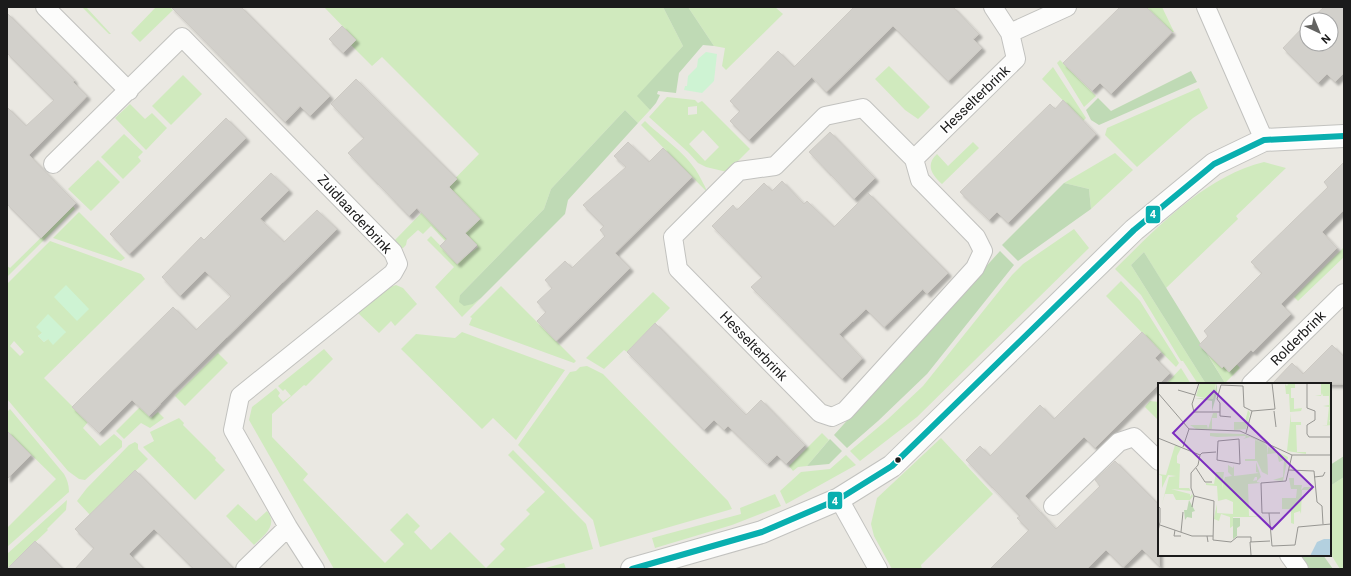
<svg xmlns="http://www.w3.org/2000/svg" width="1351" height="576" font-family="Roboto,sans-serif">
  <defs>
    <filter id="shadow"><feDropShadow dx="3.5" dy="3.5" stdDeviation="1" flood-color="#0004"/></filter>
  </defs>
  <rect width="100%" height="100%" fill="#eae8e2"/>
  <path fill="#d0eabe" fill-rule="evenodd" d="M82,7h4l25,27h-2z
    M156,7h14l3,3 -33,32 -9,-9z
    M324,7h339l20,39 -45,50 12,14 -12,13 -13,-13 -74,79 -7,20 -84,86v7l13,2 8,-6 -19,19 -27,-30 19,-20 -27,-27 4,-4 26,27 21,-16 -13,-14 14,-14 -34,22 -14,-15 -8,8 -5,-4 -11,10 -1,5 -3,3h-5l-4,-7 85,-87 -97,-97 -10,9 -21,-21 5,-5z
    M688,7h87l8,7 -57,56 -4,-4 3,-18 -11,-2z
    M1146,7h16l12,25h-2z
    M1060,60l36,36 -12,11 -27,-44z
    M889,66l41,41 -12,12 -13,-9 -30,-31z
    M1053,67l33,51 -3,3 -41,-42z
    M183,75l19,19 -31,31 -19,-19z
    M1199,88l9,20 -15,10 -56,49 -32,-32 2,-7z
    M667,97l28,3 3,3 4,-2 48,48 -23,23 -21,-5 -8,-4 -10,-11 -39,-35zM697,106v8l-9,1v-8zM703,130l16,17 -14,14 -16,-17z
    M130,104l15,15 7,-6 15,15 -21,22 -31,-32z
    M645,121c20,20 43,32 56,58 2,4 5,9 6,13l-66,-67z
    M124,134l19,18 -5,5 3,4 -18,18 -22,-22z
    M973,142l6,6 -37,36c-10,-9 -17,-19 -5,-30l11,12z
    M1115,153l18,17 -42,39 -2,-20 -25,-6z
    M98,160l22,22 -29,29 -23,-22z
    M1264,162l22,6 -50,48 2,3 -72,69 -22,-36 -13,13 75,119h-8l-15,-23h-2l-40,-66 -26,-26c43,-42 89,-92 149,-107z
    M73,206l2,3 -68,68v-11l3,2z
    M79,212l46,46 -4,3 -68,-23z
    M1074,229l15,19 -172,169 -57,44 -10,-10 38,-32 35,-33 89,-111 11,-11z
    M50,241l91,33 4,5 -101,99 44,44 -5,6 17,18 14,-12 8,7v6l-37,33 -6,-1 -11,-8 -61,-72v-115zM66,332l-18,7 -4,3 -6,-6 4,-3zM14,341l10,11 -4,4 -10,-10z
    M1344,247v10l-46,44 -4,-4z
    M1121,281l19,20 39,62 -3,4 -70,-71z
    M396,285l7,3 14,16 -22,22 -4,-5 -12,12 -21,-20 29,-25z
    M501,286l75,75 -2,2 -105,-38 3,-7 -2,-1z
    M653,292l17,16 -43,44 -3,-2 -20,19 -18,-11z
    M462,332l103,38 -49,70 -23,-22 -11,11 -81,-80 15,-15 39,4z
    M324,349l9,10 -27,27 -2,-1 -32,29v23l36,37 -5,6 82,83 19,-19 -14,-14 17,-17 13,13 -6,6 17,18 19,-18 36,36 19,-19 -5,-5 30,-30 -4,-4 19,-18 -37,-37 5,-5 73,74 7,25 -72,20h-187l-85,-149 3,-13 24,-19 4,5 -2,3 5,6 8,-6 -6,-7 -2,2 -5,-5z
    M1205,350l17,18 2,-2 5,5 3,-12 8,9 -15,15z
    M218,353l10,10 -43,43 -10,-10z
    M587,366l16,8 125,127 4,8 -132,38 -7,-27 -75,-75 52,-73 6,-1 4,-4z
    M1181,368l10,16h-25z
    M1150,401l9,1v19l-14,-14z
    M140,407l11,11 7,-6 6,6 -14,10 -9,-5 -17,16 -8,-8z
    M10,409l54,65c3,5 5,11 5,18l-62,55v-19l49,-49 -49,-48v-19z
    M179,418l5,5 -1,2 33,33 -1,2 10,10 -30,30 -52,-53 11,-6 -4,-9z
    M822,433l7,7 -22,26 -9,1 -5,4 -4,-5z
    M941,438l52,56 -72,71 1,4h-30l-18,-33 -3,-12 6,-26z
    M135,442l3,2v5l10,10 -58,56 -13,-14 10,-13 42,-43z
    M846,455l10,10 -70,39 -6,-13 21,-19 29,-3z
    M1344,477v92h-4l-10,-16v-67z
    M775,494l6,12 -49,19 -77,23 -3,-10 89,-24 -1,-6z
    M67,500l-1,10 -19,19 1,1 -41,39v-15z
    M238,504l18,17 11,-10c12,14 -4,25 -13,34l-28,-29z
    M564,563l2,6h-24z"/>
  <path fill="#bfdab5" d="M663,7h25l26,39 -11,-1 -24,28 -3,20 -18,-2 -1,3 3,1 -4,8 -6,7 -13,-14 46,-50z
    M1191,71l6,11 -98,43 -8,-5 -5,-10 12,-12 13,13z
    M625,110l13,13 -70,77 -3,14 -84,84 -8,6 -9,2 -5,-4 1,-7 84,-86 7,-20z
    M1064,183l25,6 2,20 -73,52 -16,-16z
    M1000,251l14,14 -87,109 -49,47 -31,27 -13,-13z
    M1144,252l81,131 -1,1h-18l-75,-119z
    M830,439l12,12 -13,13 -22,2z
    M1344,456v21l-14,9v-21z
    M1301,555h22l10,14h-23z"/>
  <path fill="#cef3d3" d="M706,52l11,2 -3,27 -12,12 -18,-3 1,-4h2l1,-10 9,-9 1,-8z
    M66,285l23,24 -12,12 -23,-24z
    M48,314l18,18 -13,13 -5,-6 -4,3 -6,-6 4,-3 -6,-6z"/>
  <path fill="#d2d0cb" stroke="#cdcac4" filter="url(#shadow)" d="M171,7h70l89,89 -20,20 -10,-10 -15,16z
    M854,7h99l26,27 -6,5 9,9 -34,33 -55,-55 -67,66 -14,-15 -63,63 -19,-19 10,-10 -10,-10 48,-50 16,16z
    M1120,7h26l26,25 -61,62 -11,-11 -8,8 -29,-28z
    M1324,7h20v66l-9,9 -8,-8 -9,9 -35,-35 24,-25v21h24v-24h-21z
    M7,13l67,67 -1,2 14,14 -58,59 47,48 -35,35 -34,-34v-97l19,19 28,-26 -47,-47z
    M342,26l14,14 -13,13 -14,-14z
    M356,79l101,100 -8,8 31,32 -15,14 12,12 -20,19 -17,-18 7,-7 -30,-31 -8,8 -61,-63 16,-15 -33,-34z
    M1063,100l33,34 -88,89 -11,-11 -8,8 -29,-28 90,-88 5,5z
    M226,118l20,20 -117,116 -19,-20z
    M830,132l45,46 -21,21 -45,-47z
    M628,142l21,20 14,-14 29,29 -77,76 15,15 -74,73 -19,-20 9,-9 -9,-10 15,-14 -7,-8 20,-19 7,7 33,-32 -5,-6 4,-4 -21,-21 43,-38 -12,-11z
    M1344,162v48l-22,22 15,16 -56,56 10,10 -38,38 -2,-2 -22,22 -5,-6 -2,2 -23,-23 9,-9 -4,-5 58,-58 -11,-11 77,-75 -4,-5z
    M271,173l18,17 -29,29 24,23 33,-32 20,19 -165,162 -23,25 -17,-16 -33,33 -27,-26 101,-100 23,23 35,-34 -26,-25 -25,25 -18,-19 39,-40 3,3z
    M782,181l22,23 3,-3 27,26 34,-34 80,80 -21,21 -4,-5 -39,38 -18,-18 -27,25 23,24 -20,21 -91,-92 11,-10 -50,-51 21,-21 4,5 27,-27 8,8z
    M655,323l91,92 15,-15 44,45 -19,19 -9,-9 -10,9 -39,-38 -4,4 -10,-10 -10,10 -77,-78z
    M1142,332l19,20 -6,6 15,15 -75,75 -11,-11 -59,59 31,33 44,-43 -5,-6 20,-19 44,44v61l-17,-17 -19,18 -17,-17 -19,19h-97l39,-39 -12,-12 3,-2 -54,-56 14,-14 10,10 50,-51 14,14z
    M1332,345l12,12v27h-72l20,-21 11,11z
    M7,431l24,24 -24,24z
    M135,470l99,99h-40l-40,-40 -25,25 15,15h-69l19,-21 -19,-19z
    M35,541l28,28h-56z"/>
  <g fill="none" stroke-linecap="round" stroke-linejoin="round">
    <defs>
      <path id="minor" d="M45,7l84,84
        M1206,7l58,133
        M1010,33l57,-26
        M863,108l51,51 6,21 56,57 7,14 -8,17 -130,143 -13,6 -12,-4 -142,-144 -5,-32 66,-66 36,-5 50,-50z
        M914,159l102,-100 -6,-26 -17,-26
        M53,164l129,-127 211,215 5,12 -5,9 -153,123 -7,34 55,97 27,42
        M1251,384l93,-91
        M839,499l39,70
        M1053,506l66,-64 15,-5 25,24
        M1289,555l10,14
        M245,569l43,-42"/>
      <path id="tertiary" d="M632,569l130,-37 77,-33 53,-33 242,-236 80,-66 50,-24 80,-4"/>
    </defs>
    <use href="#minor" stroke="#c2c2bf" stroke-width="20"/>
    <use href="#tertiary" stroke="#c2c2bf" stroke-width="24"/>
    <use href="#minor" stroke="#fcfcfb" stroke-width="18"/>
    <use href="#tertiary" stroke="#fcfcfb" stroke-width="22"/>
    <defs>
      <path id="bus-1" d="M632,569l130,-37 77,-33 53,-33 242,-236 80,-66 50,-24 80,-4"/>
    </defs>
    <use href="#bus-1" stroke="#fff" stroke-width="9"/>
    <use href="#bus-1" stroke="#09afaf" stroke-width="6"/>
  </g>
  <circle fill="#1b1b1b" stroke="#fff" stroke-width="1.5" cx="898" cy="460" r="3.5"/>
  <g text-anchor="middle" stroke-width="3" stroke-linejoin="round" paint-order="stroke">
    <g font-size="14" fill="#1b1b1b" stroke="#fff">
      <text transform="translate(975 99) rotate(-44)" y="5">Hesselterbrink</text>
      <text transform="translate(355 214) rotate(47)" y="5">Zuidlaarderbrink</text>
      <text transform="translate(1298 338) rotate(-45)" y="5">Rolderbrink</text>
      <text transform="translate(754 346) rotate(46)" y="5">Hesselterbrink</text>
    </g>
  </g>
  <g transform="translate(1158 383)">
    <rect width="173" height="173" fill="#eae8e2"/>
    <path d="M42,0h16l-3,17 -17,-4zM137,0v5h-4v10h3v11l8,-1 -1,3 -11,1 -1,-18h-3l-1,-10 2,2 1,-2zM163,0h10v37h-2l2,5 -9,1 5,-1 2,-18 -6,-1 6,-1v-9h-6l-1,-3 -1,3h-6l6,-1zM90,27l2,3 -4,16 -12,1v-8h11zM55,30h4v5h-5v11l-3,1 -13,-1 -6,-4h17l1,4zM133,30v9h10v3h-5l1,27h9v2l-19,-3zM52,50l34,1 19,8 4,4 1,29 -6,-3 -5,-11h-12v-2h10v-19l7,3 -12,-6 -7,2 3,-2 -1,-1 -28,1 -7,-1zM17,62l6,3 -4,8v7l3,1 -1,24h10l2,3 -20,-2 19,5v3l2,-3 1,2 -3,4h-14l-3,-6h-8l-3,10 7,-27 7,-1 -8,-1 -6,13v-12l-4,-2 8,1zM110,64l20,10 -5,24 -10,-1 10,-3 1,-17 -5,2 -2,-9 -10,1v5zM98,79l5,15 -4,4v-4h-2l-2,4 4,-1v2l4,1 -13,1 1,32 16,1h-32v9l-3,2v-11l-9,-3 -2,7 -5,-2 1,-6 2,-9v9l16,1v-12l-7,-3 -8,2 -1,-15 -11,-1v-2l8,1 2,-12h8l-2,17 3,-12 7,-1 -4,-4v-7l5,3 1,-3v11l25,-3 -3,-1zM131,95h5v7h8l-1,5 3,-3h9v3h-11l-1,24 -1,-3 -6,2v11l-3,-1v-14h-9v-11h14l1,-9h-6z" fill="#d0eabe"/>
    <path d="M59,0v10l-5,18v-10l-17,-3 18,1zM31,117l6,11 -3,1v6l-5,-1 -2,3 -1,-10h3zM75,135h7v8l-3,2v8l-4,3z" fill="#bfdab5"/>
    <path d="M166,156h7v17h-21l7,-14z" fill="#b3d0df"/>
    <path fill="none" stroke="#979692" stroke-width="1" d="M41,0l-7,21 2,8h26v-9l-3,-4 4,-14 22,1 1,21 8,4M149,0v25l8,3v9l-8,5v9l2,3h22M20,7l17,5M0,10l31,36 51,2 52,24h39M116,28l2,16M62,29v4l11,1M88,50l6,-22 23,-2 -3,-26M0,55l42,17 2,-2 14,-1M81,56l1,25 -23,-4 1,-19zM25,64l6,-18M38,85l9,14h7M131,87l25,1 3,31 5,4 1,18M156,94l9,-1 2,-4M36,113l20,5 -1,39 18,2 6,-5h14v5M0,123l2,2v14l-2,9M34,124l2,-11 -3,-8v-15l7,-8 2,-10M111,130l3,33 23,-1 3,-18 33,-3M122,130h-18l-1,-30 25,-2 6,-26M2,142l32,11h15M17,147l-1,6h7M23,149l2,-20M50,159l-1,-6h6M93,172l-1,-13 20,-1"/>
    <path fill="#7b2cbf" fill-opacity="0.15" stroke="#7b2cbf" stroke-width="2" d="M56,8l99,96 -41,42 -99,-96z"/>
    <rect width="173" height="173" fill="none" stroke="#1b1b1b" stroke-width="2"/>
  </g>
  <g stroke="#fff" stroke-width="1.5">
    <rect x="1145" y="205" width="16" height="19" rx="4" fill="#09afaf"/>
    <rect x="827" y="491" width="16" height="19" rx="4" fill="#09afaf"/>
  </g>
  <g font-size="11" text-anchor="middle" font-weight="bold" fill="#fff">
    <text x="1153" y="218">4</text>
    <text x="835" y="505">4</text>
  </g>
  <rect width="1351" height="576" fill="none" stroke="#1b1b1b" stroke-width="16"/>
  <g transform="translate(1319 32) rotate(136)"><circle r="19" fill="#ffffff" stroke="#a4a4a4"/>
  <path d="M0-3L7 15L0 10L-7 15Z" fill="#636361"/>
  <text y="-6" font-size="11" font-weight="bold" text-anchor="middle" fill="#1b1b1b">N</text>
  </g>
</svg>
